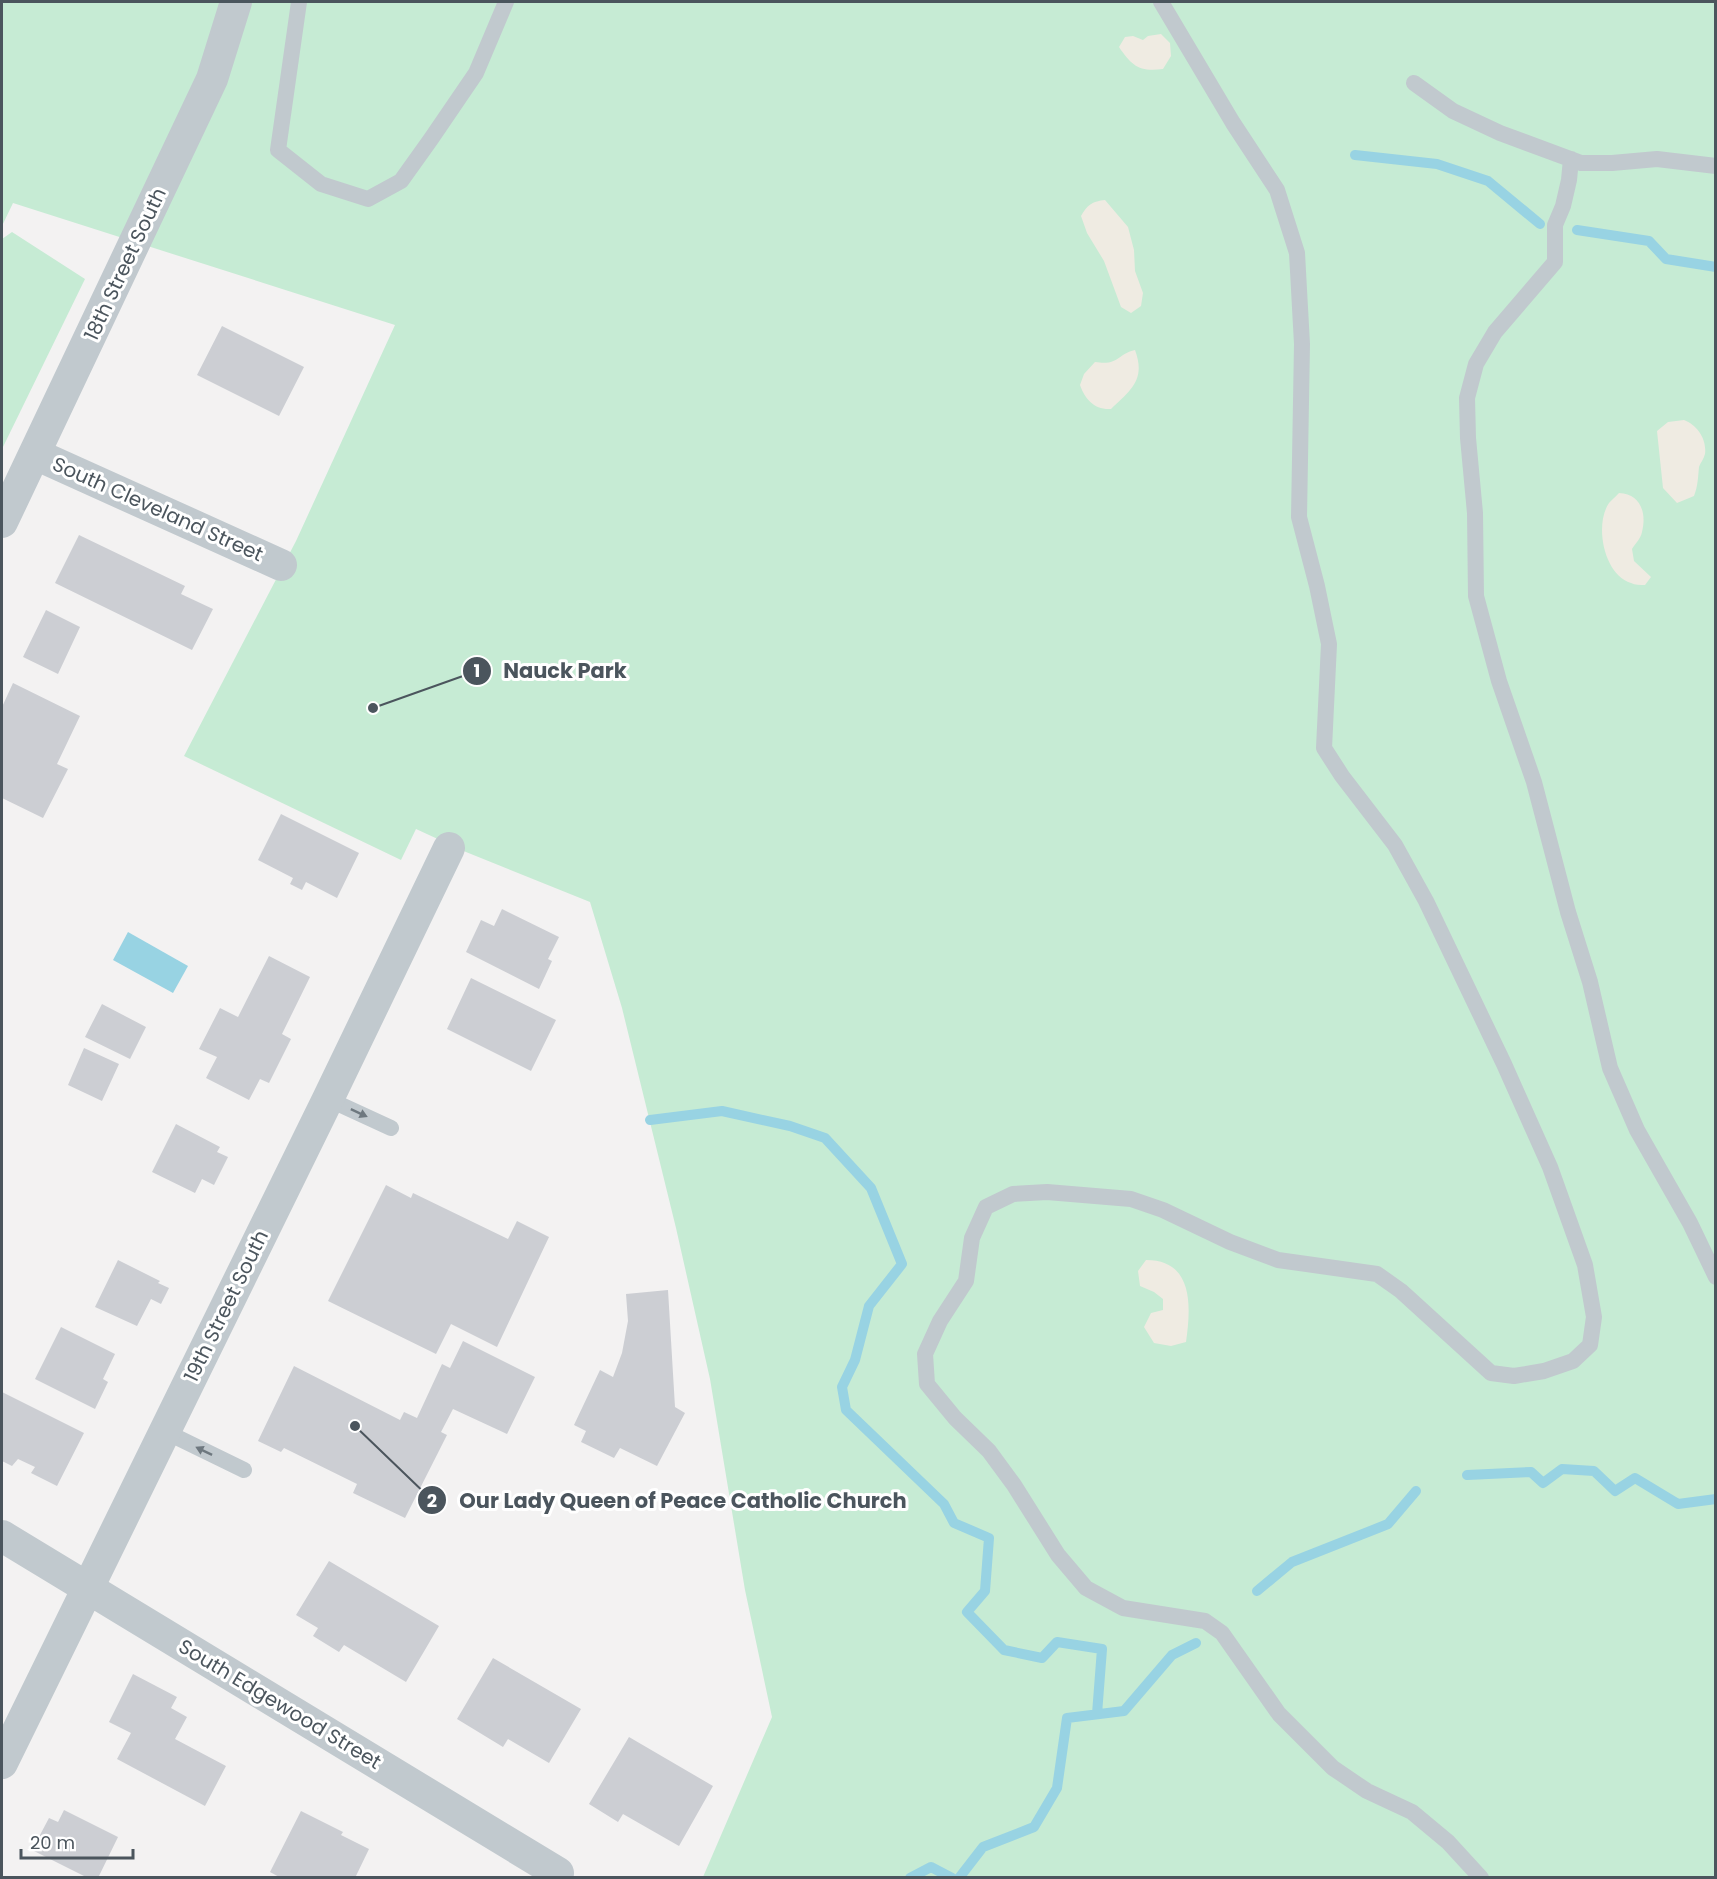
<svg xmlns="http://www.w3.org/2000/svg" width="1717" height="1879" font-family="Poppins,sans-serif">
  <rect width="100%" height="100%" fill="#f3f2f2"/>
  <path fill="#c6ebd4" d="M2,2h1713v1875h-1012l69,-160 -27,-127 -35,-211 -34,-151 -54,-220 -32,-106 -124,-50 -50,-23 -15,31 -217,-104 112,-215 99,-216 -382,-122 -11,23z
    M12,232l73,47 -83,170v-210z"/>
  <path fill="#efebe2" d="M1161,34l9,9 1,13 -8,13c-24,3 -31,-3 -44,-22l6,-10 8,-1 10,4 5,-4z
    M1105,200l23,27 6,23 1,21 8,22 -2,13 -10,7 -10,-6 -17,-46 -17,-28 -6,-17c6,-11 12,-15 24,-16z
    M1135,350c11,30 -4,40 -24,59 -17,1 -26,-10 -31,-24l4,-11 11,-12c24,4 22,-8 40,-12z
    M1684,420c13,5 23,19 21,34 -1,5 -5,9 -6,13 -1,10 -1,19 -5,29l-17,7 -14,-15 -6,-57 11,-9z
    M1619,493c21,1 28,19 23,39 -1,6 -7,12 -10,17l2,12 17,16 -6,8c-5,0 -10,0 -14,-2 -27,-8 -37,-58 -22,-80 3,-3 7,-7 10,-10z
    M1146,1260c48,0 45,47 40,82l-15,4 -17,-3 -10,-16 7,-14 12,-3v-11l-9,-7 -14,-6 -2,-15z"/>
  <path fill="#98d3e3" d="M128,932l60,34 -15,27 -60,-33z"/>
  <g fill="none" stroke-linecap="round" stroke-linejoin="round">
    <path stroke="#98d3e3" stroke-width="10" d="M1355,155l82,9 51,17 52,43
      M1577,230l72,11 17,18 50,8
      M650,1120l72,-9 68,15 35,12 46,50 31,76 -33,42 -14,54 -13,27 4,23 98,94 10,19 35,15 -4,53 -18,21 37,38 38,8 15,-16 45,7 -5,65
      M1467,1475l64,-3 12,11 19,-14 32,2 21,20 20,-13 43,26 38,-5
      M1257,1591l35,-29 96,-38 28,-33
      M910,1878l21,-11 21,11
      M959,1878l24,-31 51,-20 23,-39 10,-70 57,-7 48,-56 24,-12"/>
  </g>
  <path fill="#ccced3" d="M222,326l82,41 -25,49 -82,-41z
    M79,535l106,51 -4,8 32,15 -21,41 -137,-67z
    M46,610l34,17 -22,47 -35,-17z
    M13,683l67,33 -23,48 11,5 -25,49 -41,-20v-91z
    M281,814l78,39 -22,45 -31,-16 -4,8 -12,-6 3,-6 -35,-18z
    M502,909l57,28 -11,22 4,2 -13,28 -73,-37 15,-32 13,6z
    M269,956l41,21 -28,57 9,5 -22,44 -9,-4 -11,21 -43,-22 11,-21 -18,-8 21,-41 18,9z
    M471,978l85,42 -25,51 -84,-42z
    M102,1004l44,23 -16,32 -45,-22z
    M84,1048l35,16 -17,37 -34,-16z
    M176,1124l44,23 -3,5 11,5 -14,28 -12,-6 -7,14 -43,-21z
    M386,1185l25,13 2,-5 95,46 9,-18 32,16 -52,110 -46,-23 -15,30 -108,-53z
    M118,1260l42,21 -2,2 11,5 -8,16 -10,-5 -14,27 -42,-19z
    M668,1290l7,117 10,6 -28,53 -37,-18 -6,10 -33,-16 5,-11 -12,-6 26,-55 13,7 9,-24 6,-32 -2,-27z
    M61,1327l54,27 -12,25 5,3 -13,27 -60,-30z
    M463,1341l72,36 -28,57 -54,-25 -12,23 6,3 -42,83 -52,-25 4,-9 -73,-36 -3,4 -23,-11 36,-75 106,54 4,-8 13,6 25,-54 8,4z
    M2,1392l82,41 -27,53 -26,-13 4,-6 -17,-8 -6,7 -10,-5z
    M329,1561l110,65 -33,56 -62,-37 -5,7 -26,-16 5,-8 -22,-13z
    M493,1658l88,51 -32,54 -41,-24 -5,8 -46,-28z
    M133,1674l44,23 -6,11 16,9 -12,22 51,27 -21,40 -88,-47 14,-26 -22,-11z
    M629,1737l84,49 -34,60 -56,-32 -5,8 -29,-18z
    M64,1810l54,27 -20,41h-10l-56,-28 17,-32 9,4z
    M301,1811l42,21 -2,3 28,14 -14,29h-74l-11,-6z"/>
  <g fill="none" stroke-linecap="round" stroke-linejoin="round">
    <path stroke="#c1c9ce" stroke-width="16" d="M299,2l-21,148 43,34 47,15 33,-18 30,-42 45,-66 30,-71
      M1161,2l72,121 44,67 20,63 5,91 -3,173 18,69 12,58 -5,104 18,28 53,69 31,56 78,163 46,103 35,98 9,52 -4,28 -17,16 -29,10 -30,5 -23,-3 -90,-82 -24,-17 -99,-14 -48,-18 -67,-32 -32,-11 -84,-7 -34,2 -27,13 -14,31 -6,43 -26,40 -15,33 2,30 28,34 34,33 25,34 44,70 28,33 37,20 82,13 17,12 57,81 54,54 34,23 45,21 36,30 33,36
      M1414,83l39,28 47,22 81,30h31l45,-4 59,7
      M1571,159l-2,21 -6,26 -8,19v37l-60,70 -19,32 -9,34 1,40 7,75 1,83 23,85 35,101 34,130 22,70 20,86 27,62 53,93 26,54
      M328,1099l63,29
      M164,1431l80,39"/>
    <path stroke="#c1c9ce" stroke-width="32" d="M35,454l246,111
      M2,522l210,-443 24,-77
      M2,1536l556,337 -3,5
      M2,1763l326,-664 121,-251"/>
  </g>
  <defs><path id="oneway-solid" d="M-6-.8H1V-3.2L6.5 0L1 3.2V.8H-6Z" transform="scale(1.5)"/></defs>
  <g fill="#6e787f">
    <use href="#oneway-solid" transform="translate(359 1113) rotate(25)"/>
    <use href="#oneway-solid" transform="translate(204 1451) rotate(-154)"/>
  </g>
  <g text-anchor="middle" stroke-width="6" stroke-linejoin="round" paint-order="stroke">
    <g font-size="20" fill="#4b555d" stroke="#fff">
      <text transform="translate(125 264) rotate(-65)" y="7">18th Street South</text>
      <text transform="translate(158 509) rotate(24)" y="7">South Cleveland Street</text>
      <text transform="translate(226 1306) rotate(-64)" y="7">19th Street South</text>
      <text transform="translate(280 1704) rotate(31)" y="7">South Edgewood Street</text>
    </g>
  </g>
  <path fill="none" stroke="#4b555d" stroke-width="2" d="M373 708L477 671M355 1426L432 1500"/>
  <g fill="#4b555d" stroke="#fff" stroke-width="2">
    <circle cx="373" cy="708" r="6"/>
    <circle cx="355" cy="1426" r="6"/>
    <circle cx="477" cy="671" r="15"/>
    <circle cx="432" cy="1500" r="15"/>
  </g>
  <g font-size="18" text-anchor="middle" font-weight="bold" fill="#fff">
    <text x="477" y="677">1</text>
    <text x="432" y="1507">2</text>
  </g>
  <g font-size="21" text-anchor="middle" font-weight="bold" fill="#4b555d" stroke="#fff" stroke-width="6" stroke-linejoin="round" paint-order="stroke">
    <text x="565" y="678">Nauck Park</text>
    <text x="683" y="1508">Our Lady Queen of Peace Catholic Church</text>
  </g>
  <rect width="1717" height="1879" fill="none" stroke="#4b555d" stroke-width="6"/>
  <path d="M21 1849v9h112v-9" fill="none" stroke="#4b555d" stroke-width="3"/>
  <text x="30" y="1849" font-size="18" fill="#4b555d" stroke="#ffffff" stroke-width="4.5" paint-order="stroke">20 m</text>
</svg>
